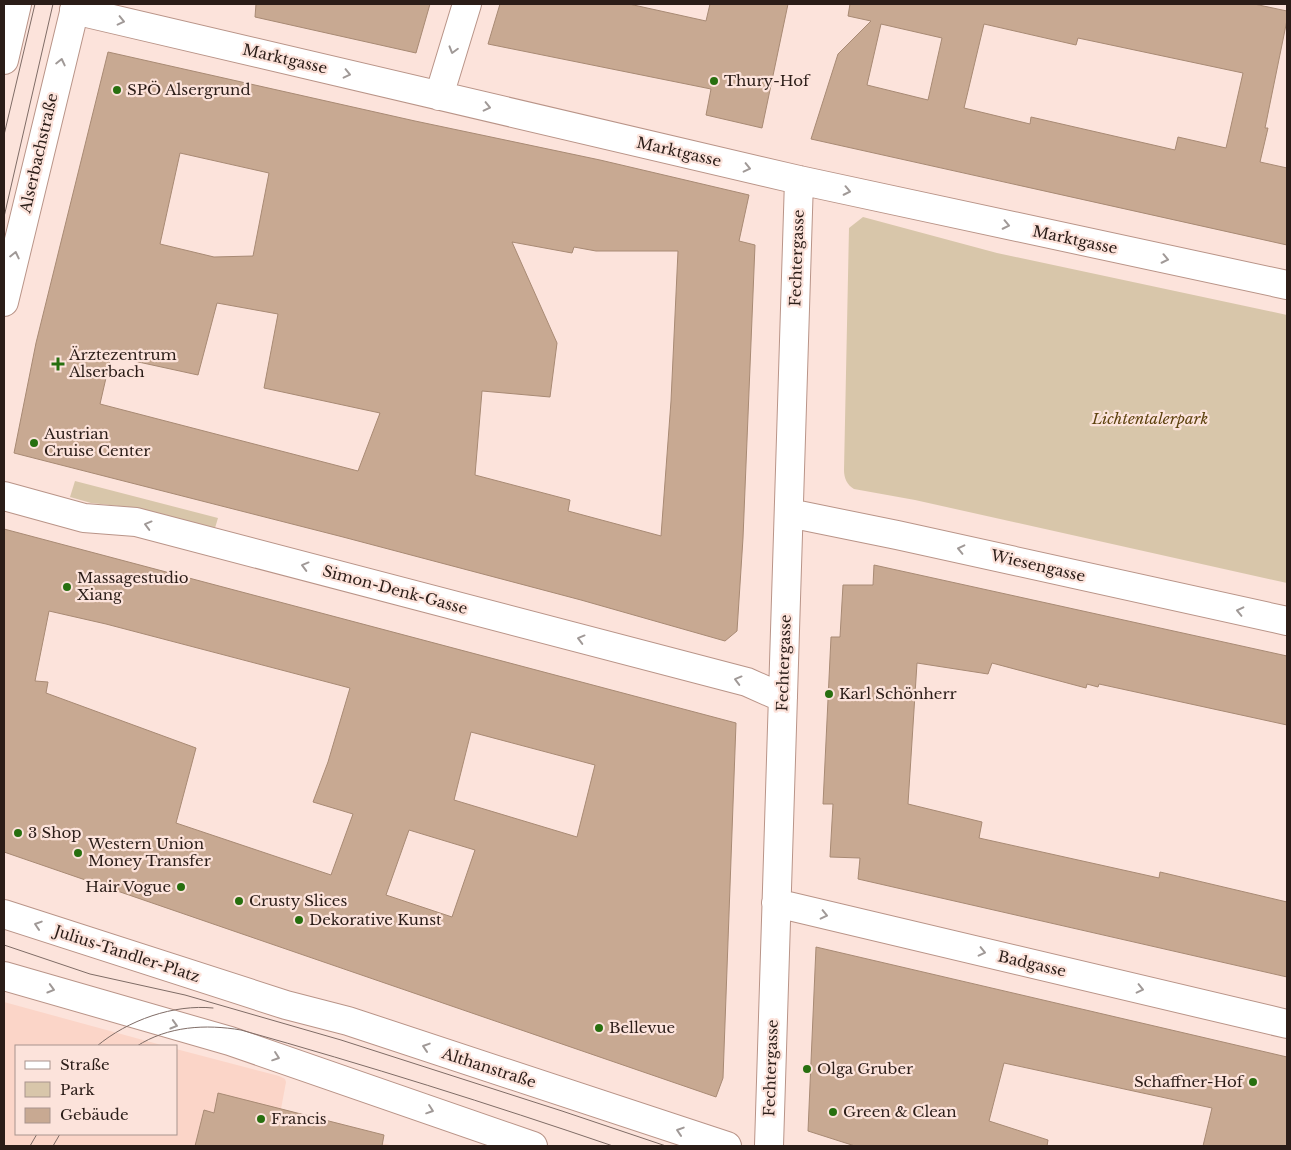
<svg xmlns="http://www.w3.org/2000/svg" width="1291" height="1150" font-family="'Libre Baskerville',serif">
  <rect width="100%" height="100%" fill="#fce3db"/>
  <path fill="#fbd5c8" d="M4,1002l161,44h-149v88h160v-85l103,27 6,3 1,3 -5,27 61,15 7,11 45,11h-390z"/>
  <path fill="#d8c6aa" d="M863,217l134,36 290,62v268l-372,-83 -61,-11c-7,-4 -10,-11 -10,-19l5,-242z
    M75,481l143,37 -3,10 -77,-20 -47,-5 -21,-6z"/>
  <path fill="#c8a992" stroke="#a88a74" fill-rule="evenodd" d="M256,4h174l-14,49 -161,-36z
    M500,4h129l77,17 4,-17h78l-26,124 -56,-13 5,-26 -223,-45z
    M850,4h404l33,7v9l-22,108h3l-8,34 27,6v77l-476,-106 27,-85 33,-33 -23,-5zM881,24l61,14 -14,62 -61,-15zM984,24l92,21 2,-7 165,35 -17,75 -48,-11 -3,13 -144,-33 -1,7 -66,-16z
    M108,52l307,69 185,39 149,35 -10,46 16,4 -12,293 -6,93 -12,10 -144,-41 -238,-63 -329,-84 22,-110zM180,153l89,20 -16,83 -39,1 -54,-13zM512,242l60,11 2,-6 22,4h82l-7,150 -10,135 -93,-25 2,-11 -95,-25 7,-84 68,6 7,-54zM217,303l61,11 -14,74 116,25 -22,58 -258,-67 11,-48 87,19z
    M4,529l732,194 -13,355 -7,19 -712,-245zM49,611l57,13 244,64 -22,74 -15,40 40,12 -22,61 -155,-52 20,-75 -150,-55 2,-11 -13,-1zM471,732l124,33 -18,72 -123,-37zM409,830l66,20 -23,67 -66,-22z
    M874,565l413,91v69l-188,-41 -1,3 -11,-3 -1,4 -94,-25 -4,11 -71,-11 -9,141 74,18 -3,16 180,40 1,-6 127,30v75l-429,-98 2,-21 -30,-1 3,-53h-10l8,-167h9l3,-52h30z
    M816,947l471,110v89h-84l9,-38 -208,-45 -15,58 59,19 -1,6h-192l-47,-15z
    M218,1093l166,42 -2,11h-187l9,-36 10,3z"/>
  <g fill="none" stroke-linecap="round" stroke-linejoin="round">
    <defs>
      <path id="minor" d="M74,10l725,170 488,105
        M439,96l28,-92
        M4,496l80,22 52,4 611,160 36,16
        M789,513l108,22 390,86
        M776,903l511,121
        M769,1146l30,-966"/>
      <path id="tertiary" d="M4,914l282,91 62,16 379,125
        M4,976l226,65 303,105"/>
      <path id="secondary" d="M4,60l13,-56
        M4,302l72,-298"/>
    </defs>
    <use href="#minor" stroke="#b99488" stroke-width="30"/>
    <use href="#tertiary" stroke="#b99488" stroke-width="30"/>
    <use href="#secondary" stroke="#b99488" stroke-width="30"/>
    <use href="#minor" stroke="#fff" stroke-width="28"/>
    <use href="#tertiary" stroke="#fff" stroke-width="28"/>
    <use href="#secondary" stroke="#fff" stroke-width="28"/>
    <path stroke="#7f6c66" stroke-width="1" d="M4,135l31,-131
      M4,217l49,-213
      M4,945l86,29 95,21 156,45 221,71 104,35
      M97,1046c31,-26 77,-42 116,-38
      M137,1046c31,-20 69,-22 104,-16 125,35 249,74 372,116
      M30,1146l7,-12
      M53,1146l7,-12"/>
  </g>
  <defs><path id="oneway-chevron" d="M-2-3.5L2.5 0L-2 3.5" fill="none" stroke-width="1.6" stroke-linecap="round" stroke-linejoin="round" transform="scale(1.25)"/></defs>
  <g stroke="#a09997">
    <use href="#oneway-chevron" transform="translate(121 21) rotate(13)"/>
    <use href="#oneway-chevron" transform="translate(453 50) rotate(106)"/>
    <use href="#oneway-chevron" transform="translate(61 62) rotate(-77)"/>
    <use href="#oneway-chevron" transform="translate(347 74) rotate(13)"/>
    <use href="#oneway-chevron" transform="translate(487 107) rotate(13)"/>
    <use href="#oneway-chevron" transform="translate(747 168) rotate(13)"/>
    <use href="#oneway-chevron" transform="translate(847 191) rotate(12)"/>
    <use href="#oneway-chevron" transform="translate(1006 225) rotate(12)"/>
    <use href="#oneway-chevron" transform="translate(15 255) rotate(-77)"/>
    <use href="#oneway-chevron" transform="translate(1165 259) rotate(12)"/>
    <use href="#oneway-chevron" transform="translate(148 525) rotate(-165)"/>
    <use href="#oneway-chevron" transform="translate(961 549) rotate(-167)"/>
    <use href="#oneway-chevron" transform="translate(305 566) rotate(-165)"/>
    <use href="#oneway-chevron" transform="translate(1240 611) rotate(-167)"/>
    <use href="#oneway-chevron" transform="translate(581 639) rotate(-165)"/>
    <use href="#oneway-chevron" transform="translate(738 680) rotate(-165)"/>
    <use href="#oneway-chevron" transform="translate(824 915) rotate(13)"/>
    <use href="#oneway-chevron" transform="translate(38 925) rotate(-162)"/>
    <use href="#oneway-chevron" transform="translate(982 952) rotate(13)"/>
    <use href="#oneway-chevron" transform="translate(51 989) rotate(16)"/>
    <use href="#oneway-chevron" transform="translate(1140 989) rotate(13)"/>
    <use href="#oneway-chevron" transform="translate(174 1025) rotate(16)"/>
    <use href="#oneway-chevron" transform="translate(426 1047) rotate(-162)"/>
    <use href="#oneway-chevron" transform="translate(276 1057) rotate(19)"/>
    <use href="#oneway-chevron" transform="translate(430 1110) rotate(19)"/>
    <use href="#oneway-chevron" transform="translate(680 1131) rotate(-162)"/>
  </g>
  <g fill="#276f0f" stroke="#fce3db" stroke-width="2">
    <circle cx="714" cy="81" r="5"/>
    <circle cx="117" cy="90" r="5"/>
    <path d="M55.5 356.5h5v5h5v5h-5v5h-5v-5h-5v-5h5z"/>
    <circle cx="34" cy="443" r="5"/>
    <circle cx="67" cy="587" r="5"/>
    <circle cx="829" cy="694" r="5"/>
    <circle cx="18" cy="833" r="5"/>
    <circle cx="78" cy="853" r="5"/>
    <circle cx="181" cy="887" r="5"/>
    <circle cx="239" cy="901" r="5"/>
    <circle cx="299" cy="920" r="5"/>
    <circle cx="599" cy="1028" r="5"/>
    <circle cx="807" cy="1069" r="5"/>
    <circle cx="1253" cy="1082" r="5"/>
    <circle cx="833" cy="1112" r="5"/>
    <circle cx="261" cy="1119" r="5"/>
  </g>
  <g text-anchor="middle" stroke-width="4.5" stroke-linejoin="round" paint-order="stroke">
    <g font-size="15" fill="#2b1d18" stroke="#fce3db">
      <text transform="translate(285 59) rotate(13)" y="5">Marktgasse</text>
      <text transform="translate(679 152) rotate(13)" y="5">Marktgasse</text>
      <text transform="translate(39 153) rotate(-77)" y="5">Alserbachstraße</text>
      <text transform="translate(1075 240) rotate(12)" y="5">Marktgasse</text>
      <text transform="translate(797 258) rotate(-88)" y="5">Fechtergasse</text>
      <text transform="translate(1038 566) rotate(13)" y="5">Wiesengasse</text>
      <text transform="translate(395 590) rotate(15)" y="5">Simon-Denk-Gasse</text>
      <text transform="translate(784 663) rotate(-88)" y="5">Fechtergasse</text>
      <text transform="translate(127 954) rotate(18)" y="5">Julius-Tandler-Platz</text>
      <text transform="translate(1032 964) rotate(13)" y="5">Badgasse</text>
      <text transform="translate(489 1068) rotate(18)" y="5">Althanstraße</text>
      <text transform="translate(771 1068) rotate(-88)" y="5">Fechtergasse</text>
    </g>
    <g font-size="15" fill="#2b1d18" stroke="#fce3db" text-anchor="start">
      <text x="724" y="86">Thury-Hof</text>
      <text x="127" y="95">SPÖ Alsergrund</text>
      <text x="69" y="360">Ärztezentrum<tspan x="69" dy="17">Alserbach</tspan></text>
      <text x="44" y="439">Austrian<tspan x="44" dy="17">Cruise Center</tspan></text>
      <text x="77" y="583">Massagestudio<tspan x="77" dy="17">Xiang</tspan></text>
      <text x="839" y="699">Karl Schönherr</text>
      <text x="28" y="838">3 Shop</text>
      <text x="88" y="849">Western Union<tspan x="88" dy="17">Money Transfer</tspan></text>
      <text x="171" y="892" text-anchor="end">Hair Vogue</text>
      <text x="249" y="906">Crusty Slices</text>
      <text x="309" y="925">Dekorative Kunst</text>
      <text x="609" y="1033">Bellevue</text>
      <text x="817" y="1074">Olga Gruber</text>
      <text x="1243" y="1087" text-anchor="end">Schaffner-Hof</text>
      <text x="843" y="1117">Green &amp; Clean</text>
      <text x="271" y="1124">Francis</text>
    </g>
    <g font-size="15" font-style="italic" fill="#5d420e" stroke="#fce3db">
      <text x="1150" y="424">Lichtentalerpark</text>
    </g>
  </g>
  <rect width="1291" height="1150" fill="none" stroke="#2b1d18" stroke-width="10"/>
  <rect x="15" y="1045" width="162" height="90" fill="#fce3db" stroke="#a8948d"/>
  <rect x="25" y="1061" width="25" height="8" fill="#ffffff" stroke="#a8948d"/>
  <text x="60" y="1070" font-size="15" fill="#2b1d18">Straße</text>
  <rect x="25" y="1082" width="25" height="15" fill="#d8c6aa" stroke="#a8948d"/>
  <text x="60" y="1095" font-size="15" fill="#2b1d18">Park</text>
  <rect x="25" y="1108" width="25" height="15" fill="#c8a992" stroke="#a8948d"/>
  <text x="60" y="1120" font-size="15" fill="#2b1d18">Gebäude</text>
</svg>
